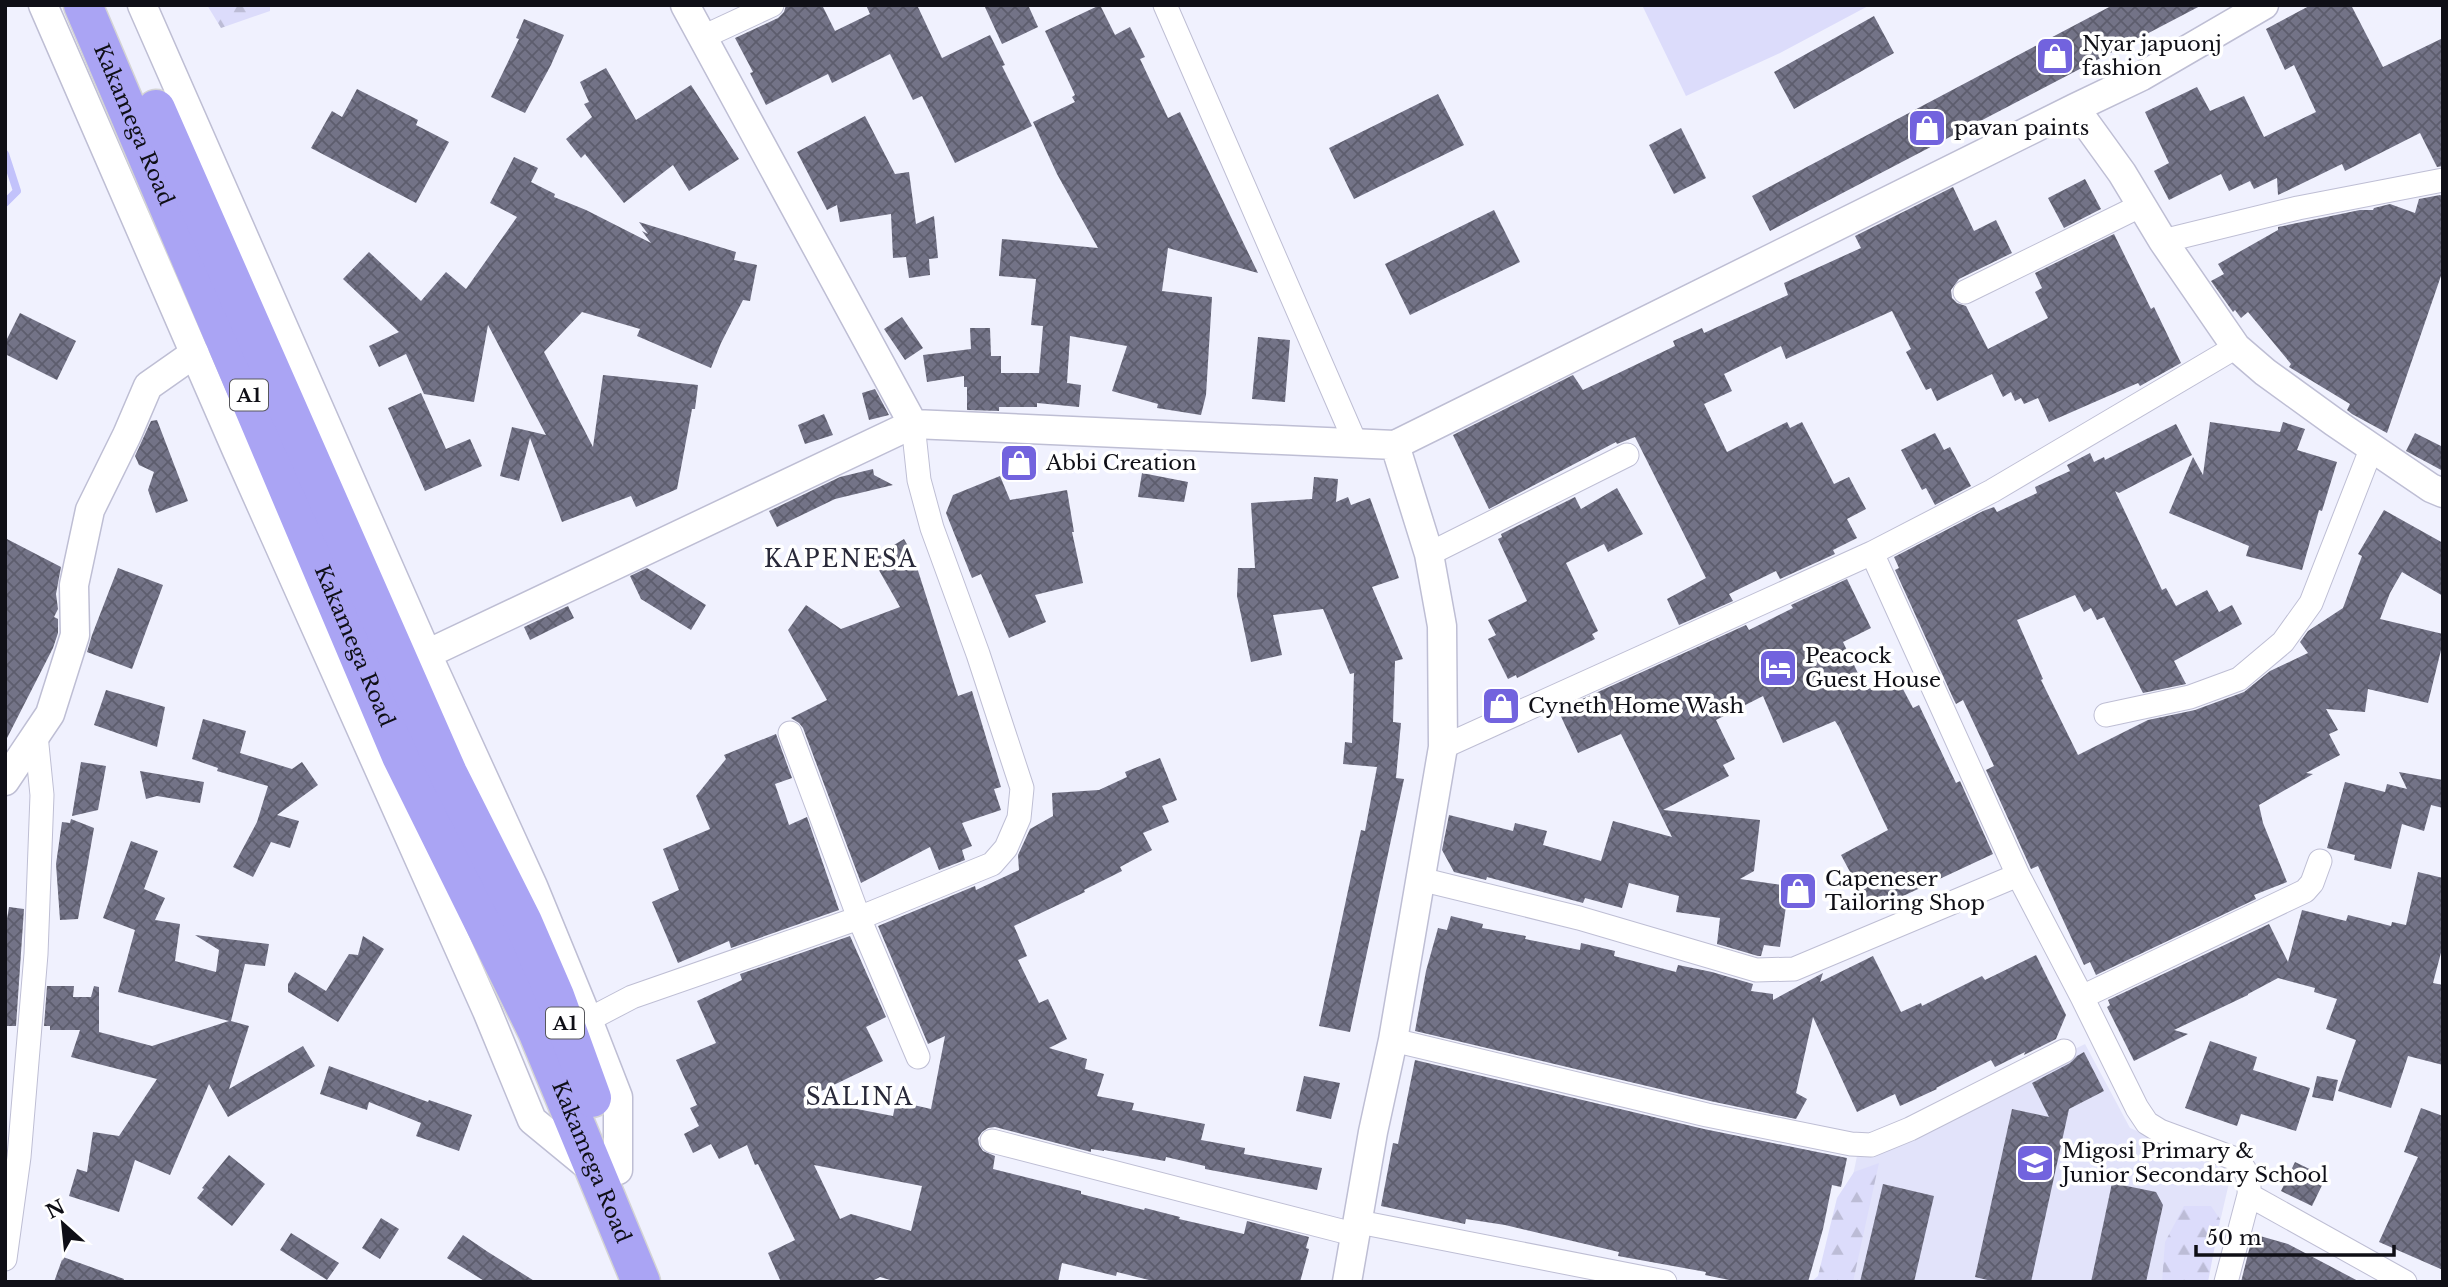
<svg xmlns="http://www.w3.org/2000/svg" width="2448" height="1287" font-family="'Libre Baskerville',serif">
  <defs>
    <pattern id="forest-firs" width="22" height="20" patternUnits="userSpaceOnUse" patternTransform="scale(1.75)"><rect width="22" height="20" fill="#dcdcfb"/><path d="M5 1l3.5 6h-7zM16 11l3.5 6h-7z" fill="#bcbcd6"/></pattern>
    <pattern id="building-cross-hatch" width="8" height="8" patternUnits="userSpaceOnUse" patternTransform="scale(1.75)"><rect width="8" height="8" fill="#737387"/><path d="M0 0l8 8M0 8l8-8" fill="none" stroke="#5d5d6d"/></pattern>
  </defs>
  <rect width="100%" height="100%" fill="#f0f1fe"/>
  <path fill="#e2e3fa" d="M2085,1044l45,84 102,42 -26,112h-375l26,-126z"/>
  <path fill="#dcdcfb" d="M1642,5h228l-90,48 -94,43z"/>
  <path fill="url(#forest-firs)" d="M207,5h63v6l-49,17z
    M1879,1163l-26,119h-42l7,-6 19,-78 17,-26z
    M2184,1206h27l9,13 -12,63h-46l3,-40z"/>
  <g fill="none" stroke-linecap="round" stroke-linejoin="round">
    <path stroke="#c2c2fb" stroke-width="8" d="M5,154l12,37 -12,12"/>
  </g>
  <path fill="url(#building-cross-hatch)" fill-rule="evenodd" d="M786,5h36l13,26 35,-17 -4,-9h51l25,53 48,-23 15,30 -3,1 30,60 -77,37 -33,-67 -9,4 -23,-46 -58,29 -4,-9 -62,31 -16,-32 3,-1 -18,-34 43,-20 6,-6z
    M984,5h44l10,22 -36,17z
    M1100,5l15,30 15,-8 15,30 -5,2 28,59 12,-6 78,161 -90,-25 -6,43 50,6 -6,98 -5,20 -44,-7 1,-4 -46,-13 15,-45 -57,-10 -3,47 14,2 -2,22 -42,-4v4h-38v4l-32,-1v-23h-3v-11l-37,6 -4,-27 48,-6 -1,-21h20l1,28h10v17h38l4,-47 -12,-1 5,-46 -37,-3 3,-37 96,9 -41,-74 -24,-52 42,-20 -3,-5 3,-2 -30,-64z
    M2113,5h89l-432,226 -18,-35z
    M2311,5h40l32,62 60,-29v128l-6,1 -17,-34 -75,38 -3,-7 -64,31 -1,-17 -23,11 -4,-8 -21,10 -8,-17 -52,26 -15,-29 15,-8 -24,-51 52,-25 13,24 34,-15 20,41 52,-25 -22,-47 -9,5 -19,-41z
    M1874,16l20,37 -100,56 -20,-37z
    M524,19l40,16 -13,30 -26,48 -34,-16 28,-58 -3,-1z
    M606,68l30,52 55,-35 48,74 -50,32 -16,-26 -49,38 -39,-49 -4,4 -15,-19 26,-22 -8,-13 5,-2 -9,-20z
    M357,89l61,31 -2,5 33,17 -33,61 -105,-55 21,-37 10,6z
    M1438,94l26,51 -110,54 -25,-51z
    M865,116l30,58 14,-2 7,52 18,-8 4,42 -9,1 1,16 -21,3 -3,-21 -13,1 -2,-44 -51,8 -3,-17 -10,5 -30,-58z
    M1681,128l25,50 -32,16 -25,-49z
    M514,157l24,11 -7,14 24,12 -1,3 32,13 65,33 -9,-12 6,3 -9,-12 97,30 -2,8 23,5 -7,36 -7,-1 -22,43 -10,25 -74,-32 3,-7 -58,-17 -38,40 49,95 10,-72 95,10 -3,24h-3l-15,80 -41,18 -5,-11 -69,26 -32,-84 -11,43 -19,-5 12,-49 34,8 -58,-110 -14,77 -50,-8 -18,-40 -27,13 -10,-21 30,-14 -56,-53 26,-27 52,49 25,-29 20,17 51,-72 -27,-14z
    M2085,179l16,30 -37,19 -16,-30z
    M1953,187l21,44 22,-11 16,33 -53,26 -8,11 1,8 5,5 9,3 22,43 60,-31 -13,-26 7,-4 -7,-15 79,-39 37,75 3,-2 27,56 -41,23 -2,-3 -89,39 -11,-24 -14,6 -3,-6 -6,3 -4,-9 -8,5 -11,-23 -55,27 -6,-13 -5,2 -20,-38 5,-3 -19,-38 -106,48 -5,-13 -57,28 8,17 -28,13 23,48 60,-30 3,6 12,-6 32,62 15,-7 17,32 -19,10 10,19 -24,12 2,4 -55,25 -4,-8 -47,23 4,7 -54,24 -12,-26 39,-21 -71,-141 -18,7 -1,-2 -127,67 -36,-74 120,-60 10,15 92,-44 -2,-5 29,-13 2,5 84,-38 -4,-12 77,-35 -6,-12z
    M2440,195l3,1v74l-56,163 -35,-19 -5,-4 3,-6 -61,-37 2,-3 -43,-52 -7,6 -6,-8 -2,2 -22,-31 13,-7 -6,-10 60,-34v-3l82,-17h13l1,-2 16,-4 25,9 4,-14z
    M1494,210l26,52 -110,53 -25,-51z
    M20,313l56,28 -19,39 -52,-26v-11z
    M902,317l21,31 -18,12 -21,-31z
    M1258,337l32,3 -5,62 -33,-3z
    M875,389l14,26 -20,5 -7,-27z
    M421,393l25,56 24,-10 12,27 -57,25 -37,-83z
    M824,414l9,21 -28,9 -7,-19z
    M157,420l31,81 -32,12 -8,-23 6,-18 -15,-7 -4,-9 16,-35z
    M2210,422l70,10 3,-10 22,7 -8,21 40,12 -15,49 -3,-1 -17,60 -56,-14 3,-10 -80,-33 24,-56 10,18z
    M2176,424l16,31 -73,38 -4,-2 47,99 4,-2 10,18 31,-16 12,22 13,-7 10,19 -68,37 12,23 -43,9 -39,-76 -7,3 -6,-12 -7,4 -9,-17 -58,25 26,59 -2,1 37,75 70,-35 47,-10 49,-18 26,-21 38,-18 -8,-11 8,-11 35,-23 19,-52 -4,-2 26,-44 59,33v53l-41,-24 -12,21 -10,26 63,15v8l-15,61 -60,-14 -3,23 -39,-3 12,21 -9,4 11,21 -34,18 7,1 -54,31 4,18 24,59 -33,13 2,4 -160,76 -6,-13 -6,3 -46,-99 -7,3 -45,-99 8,-4 -31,-66 -7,4 -3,-6 -58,-128 4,-2 -5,-11 89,-46 11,-4 3,5 40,-19 -2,-6 35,-16 -3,-6 23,-12 4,9 10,-5 1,3z
    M1935,433l9,17 6,-3 21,39 -36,19 -9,-17 -4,2 -21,-40z
    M2415,433l28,14v24l-37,-20z
    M873,469l1,6 19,10 -58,14 -58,28 -8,-16 71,-34z
    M1142,473l46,9 -4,20 -46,-5z
    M1000,476l10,24 57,-10 7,42h-2l11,51 -48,12 11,27 -37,16 -28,-64 -9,4 -26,-65 7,-18z
    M1314,477l24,2 -2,23 12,-5 3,8 19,-7 29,80 -27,9 31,72 -8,2 -2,61 8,1 -5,55 8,1 -54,253 -31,-6 42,-196 4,1 12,-64 -34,-3 2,-22 7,1 2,-70 -4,1 -27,-65 -50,6 9,40 -31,7 -14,-66 1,-28h17l-4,-65 61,-4z
    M1617,488l26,46 -35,18 -4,-8 -38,19 32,68 -6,3 3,5 -78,39 -1,-3 -8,4 -20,-40 8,-4 -8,-15 39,-19 -29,-62 4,-2 -1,-3 74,-37 6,12z
    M5,538l56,29 -5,27 2,15 -4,8 4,2v14l-5,15 -48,94z
    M904,539l9,16 45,141 14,-5 29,96 -7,2 7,21 -39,13 10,23 -10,4 3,10 -26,10 -9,-23 -69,36 -58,-155 -4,-5 -8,-5 36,-18 -39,-70 18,-25 35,24 59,-22 -28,-49z
    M118,568l45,17 -31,84 -45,-17 5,-17z
    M647,568l59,37 -15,25 -50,-31 -11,-23z
    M1847,579l24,49 -28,14 23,48 30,-14 17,32 6,-3 37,78 4,-2 33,73 -122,57 -30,-56 47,-25 -49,-103 -4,-6 -52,22 -20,-47 -47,24 19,39 -12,6 6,11 -66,34 97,10 -6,51 -14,8 49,7 -9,61 -16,-2 -3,11h-3l-41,-12 3,-26 -44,-6 3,-16 -50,-13 -7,25 -37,-10 -2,5 -96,-26 -1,3 -32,-8 -12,-22 7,-35 64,16 2,-8 32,8 -4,14 58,16 12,-40 59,16 -51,-103 -43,19 -20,-43 188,-85 3,5 44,-22 -2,-3z
    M568,606l6,12 -44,22 -6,-13z
    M106,690l59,17 -8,40 -63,-22z
    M203,719l43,12 -6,22 52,16 10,-7 16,23 -41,30 22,6 -9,27 -19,-6 -18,35 -20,-10 24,-45 11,-36 -51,-15 1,-3 -26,-9z
    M776,734l16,44 -17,6 14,41 18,-8 32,93 -108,38 -2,-7 -51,22 -26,-61 27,-12 -16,-41 47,-20 -14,-33 30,-37 -2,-4z
    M1160,758l17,42 -15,6 7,16 -26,11 9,17 -32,17 2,4 -38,19 1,2 -71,34 13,30 -9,4 21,43 9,-4 19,40 -18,9 38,11 -2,10 19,5 -7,22 37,7 -2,7 73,14 -4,16 44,8 -1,6 78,14 -5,22 -112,-21v-3l-39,-9 -1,4 -61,-11v1l-13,-2v3l-96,-25 -7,1 -6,4 -4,6 1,7 4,6 12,5 -2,13 88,22v3l63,16 1,-2 35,9 -1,2 65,15 3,-13 62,16 -3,11 3,1 -9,33h-143l-40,-10 -1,4 -54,-13 -4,19h-161l-17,-5 -10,5h-89l-13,-29 27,-13 -37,-76 -3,1 -8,-20 -28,14 -8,-15 -18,9 -9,-19 15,-8 -9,-18 7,-3 -21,-45 40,-17 -19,-42 45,-21 -2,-6 110,-38 36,81 -20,10 17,34 -78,38 88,17 3,-15 35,8 14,-73 -17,8 -50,-118 97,-40 1,4 43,-20 -1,-15 12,-26 23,-13 -1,-23 47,-3 28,-13 -2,-5zM814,1165l108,21 -11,45 -60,-17 -11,5z
    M81,762l25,4 -8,44 -26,6z
    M140,771l64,11 -4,21 -43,-7 -11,3z
    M2399,772l44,8v28l-12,-3 -7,26 -22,-7 -11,45 -37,-9 1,-5 -28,-7 18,-66 40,10 2,-8 20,5z
    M71,819l23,9 -16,91 -18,1 -4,-56 6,-42 8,1z
    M131,841l27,10 -14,38 21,9 -10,22 25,4 -5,37 41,11 3,-22 -24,-15 74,9 -4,22 -20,-2 -14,57 18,5 -20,63 74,-43 12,20 -87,51 -19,-33 -39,91 -35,-15 -16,52 -50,-16 8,-27 10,3 6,-40 26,4 38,-57 -86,-22 9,-27h-30v-4h-6l3,-40h27l-1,11h18l3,-11 5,1v45l53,14 77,-25 -111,-29 17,-62 -32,-12z
    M2418,872l25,6v67l-10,38 10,2v80l-35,-9 -17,52 -53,-17 18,-51 -30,-11 11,-30 -23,-7 1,-4 -37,-10 -30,16v1l-74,35 14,4 -54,27 -27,-54 3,-2 -2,-5 161,-76 19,38 14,-52 44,11 2,-6 43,11 1,-4 14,3z
    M9,907l15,2 -8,117h-11v-95z
    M1451,916l32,8 -1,4 44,8 -1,3 55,11 1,-7 34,8 -1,5 62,16 2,-7 34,7 41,12 -2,7 22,3v6l50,-27 -3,9 53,-26 28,56 20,-9 1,3 60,-30 3,4 51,-25 30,60 -10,24 -32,16 1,-3 -30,15 -4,-7 -55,28 1,1 -37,17 -5,-12 -38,18 -44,-95 -17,76 11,6 -11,20 -86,-18 -295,-70 11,-60 12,-43 9,2z
    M363,936l21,13 -46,73 -50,-30v-8l7,-12 31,19 23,-37 9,1z
    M2210,1041l47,16 -4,13 57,18 -14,43 -55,-17 -4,12 -52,-18z
    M2084,1052l20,39 -35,18 -38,173h-35l-21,-5 37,-168 37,8 -17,-34 38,-20 7,-7z
    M1415,1060l289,69 143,29 -6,29 -9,-2 -9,44 -15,53h-69l-34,-7 1,-3 -88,-16 1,-4 -114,-27 -39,-6 -1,5 -84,-18 12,-63 5,1z
    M329,1066l99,36 1,-2 43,15 -13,36 -43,-15 5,-13 -52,-21 -2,8 -47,-16z
    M1304,1076l36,7 -9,36 -35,-8z
    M2317,1076l21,4 -5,21 -21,-4z
    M2421,1108l22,8v154l-64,-28 39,-85 -14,-5z
    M229,1155l36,29 -33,42 -35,-28 7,-9 -2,-1z
    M2295,1162l31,15 -14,29 -31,-15z
    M2112,1183l44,9 7,13 -17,77h-55z
    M1883,1184l51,12 -20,86h-54z
    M381,1218l18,11 -19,30 -18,-11z
    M291,1233l48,30 -12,17 -47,-30z
    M2253,1234l35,10 72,38h-119z
    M463,1235l25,17 48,30h-50l-39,-24z
    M63,1257l61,22 -1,3h-69z"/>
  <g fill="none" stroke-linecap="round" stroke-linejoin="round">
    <defs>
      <path id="minor" d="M1165,5l191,439
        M703,37l69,-32
        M2163,241l135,-33 145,-28
        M1965,292l177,-87
        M1872,553l146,322
        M1429,554l198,-99
        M2106,715l84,-18 49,-18 44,-37 28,-39 61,-156
        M790,733l69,185 59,139
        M1443,747l429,-194 120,-62 244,-144
        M1420,879l159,39 177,52 38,-1 224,-94 64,122 55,111 10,15 13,8 73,27c14,9 17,21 16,37l-23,87
        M2082,997l223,-106 7,-8 8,-22
        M588,1020l44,-23 227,-79 133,-54 14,-16 13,-30 3,-30 -44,-134 -46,-126 -13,-48 -6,-56
        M1393,1040l314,75 144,29 20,1 39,-16 154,-78
        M992,1141l365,94
        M2249,1195l156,87
        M1359,1222l306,60
        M5,1259l14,-102 17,-203 6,-159 -6,-60"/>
      <path id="tertiary" d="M43,5l194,446 250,560 45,109 62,51
        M142,5l285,649 106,232 55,134 30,77v73
        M685,5l228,419
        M2075,108l47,65 41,68 73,106 29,25 69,50 97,66 12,5
        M427,654l486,-230 482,21 680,-337 67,-32 122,-71
        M5,781l45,-67 25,-79 -1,-50 16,-75 37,-75 21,-49 47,-33
        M1347,1282l26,-150 20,-92 50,-293 -1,-121 -13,-72 -34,-109"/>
      <g id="trunk">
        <path id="s1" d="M83,5l318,751 136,275 104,251"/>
        <path d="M156,109l292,664 75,149 32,74 37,102"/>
      </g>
    </defs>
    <use href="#minor" stroke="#bebed4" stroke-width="25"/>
    <use href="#tertiary" stroke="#bebed4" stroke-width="31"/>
    <use href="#trunk" stroke="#d4d4d5" stroke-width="41"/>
    <use href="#minor" stroke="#fff" stroke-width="23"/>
    <use href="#tertiary" stroke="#fff" stroke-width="28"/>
    <use href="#trunk" stroke="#aaa4f4" stroke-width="38"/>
  </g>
  <defs>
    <symbol id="shop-square" viewBox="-11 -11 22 22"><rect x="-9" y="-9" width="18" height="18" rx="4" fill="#7263de" stroke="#fff"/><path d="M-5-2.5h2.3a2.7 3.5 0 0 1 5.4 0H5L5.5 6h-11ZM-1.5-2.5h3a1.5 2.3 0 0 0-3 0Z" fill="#fff"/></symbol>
    <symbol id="hotel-square" viewBox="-11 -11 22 22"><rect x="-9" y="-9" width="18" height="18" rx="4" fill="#7263de" stroke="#fff"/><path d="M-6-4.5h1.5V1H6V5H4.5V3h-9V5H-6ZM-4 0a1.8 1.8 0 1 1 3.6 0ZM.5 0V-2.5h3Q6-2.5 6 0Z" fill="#fff"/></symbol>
    <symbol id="school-square" viewBox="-11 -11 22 22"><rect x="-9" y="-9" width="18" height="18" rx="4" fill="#7263de" stroke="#fff"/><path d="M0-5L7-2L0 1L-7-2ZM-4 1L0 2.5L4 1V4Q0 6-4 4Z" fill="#fff"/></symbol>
  </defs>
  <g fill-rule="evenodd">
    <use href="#shop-square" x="2033" y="34" width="44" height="44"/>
    <use href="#shop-square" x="1905" y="106" width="44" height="44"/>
    <use href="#shop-square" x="997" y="441" width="44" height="44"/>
    <use href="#hotel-square" x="1756" y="646" width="44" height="44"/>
    <use href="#shop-square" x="1479" y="684" width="44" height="44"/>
    <use href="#shop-square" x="1776" y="869" width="44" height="44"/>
    <use href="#school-square" x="2013" y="1141" width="44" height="44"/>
  </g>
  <g text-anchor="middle" stroke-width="7" stroke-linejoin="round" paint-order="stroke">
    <g fill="#fff" stroke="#57575c" stroke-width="2">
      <rect x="230" y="379.5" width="38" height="31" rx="5"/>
      <rect x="546" y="1007.5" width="38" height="31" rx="5"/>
    </g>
    <g font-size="19" font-weight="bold" fill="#0f0f16">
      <text x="249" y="402">A1</text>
      <text x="565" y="1030">A1</text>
    </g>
    <g font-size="21" fill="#0f0f16" stroke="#fff" text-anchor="start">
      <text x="2082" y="51">Nyar japuonj<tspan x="2082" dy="24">fashion</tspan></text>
      <text x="1954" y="135">pavan paints</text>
      <text x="1046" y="470">Abbi Creation</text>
      <text x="1805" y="663">Peacock<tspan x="1805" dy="24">Guest House</tspan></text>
      <text x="1528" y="713">Cyneth Home Wash</text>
      <text x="1825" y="886">Capeneser<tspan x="1825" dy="24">Tailoring Shop</tspan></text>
      <text x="2062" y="1158">Migosi Primary &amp;<tspan x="2062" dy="24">Junior Secondary School</tspan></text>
    </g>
    <g font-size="21" fill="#0f0f16" stroke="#fff">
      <text dy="7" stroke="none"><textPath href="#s1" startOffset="130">Kakamega Road</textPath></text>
      <text dy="7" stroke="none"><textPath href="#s1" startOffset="696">Kakamega Road</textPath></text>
      <text dy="7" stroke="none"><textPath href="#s1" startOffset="1264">Kakamega Road</textPath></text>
    </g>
    <g font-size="23" letter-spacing="2" fill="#292939" stroke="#fff">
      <text x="841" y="567">KAPENESA</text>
      <text x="860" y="1105">SALINA</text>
    </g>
  </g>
  <rect width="2448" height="1287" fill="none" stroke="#0f0f16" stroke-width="14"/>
  <g transform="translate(63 1224) rotate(333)" stroke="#ffffff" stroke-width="5" paint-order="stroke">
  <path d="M0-5L12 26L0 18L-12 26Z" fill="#0f0f16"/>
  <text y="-10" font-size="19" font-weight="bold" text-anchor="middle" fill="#0f0f16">N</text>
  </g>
  <path d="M2196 1245v10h198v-10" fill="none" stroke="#0f0f16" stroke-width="3.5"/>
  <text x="2206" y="1245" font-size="21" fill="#0f0f16" stroke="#ffffff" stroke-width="5" paint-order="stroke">50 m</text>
</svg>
